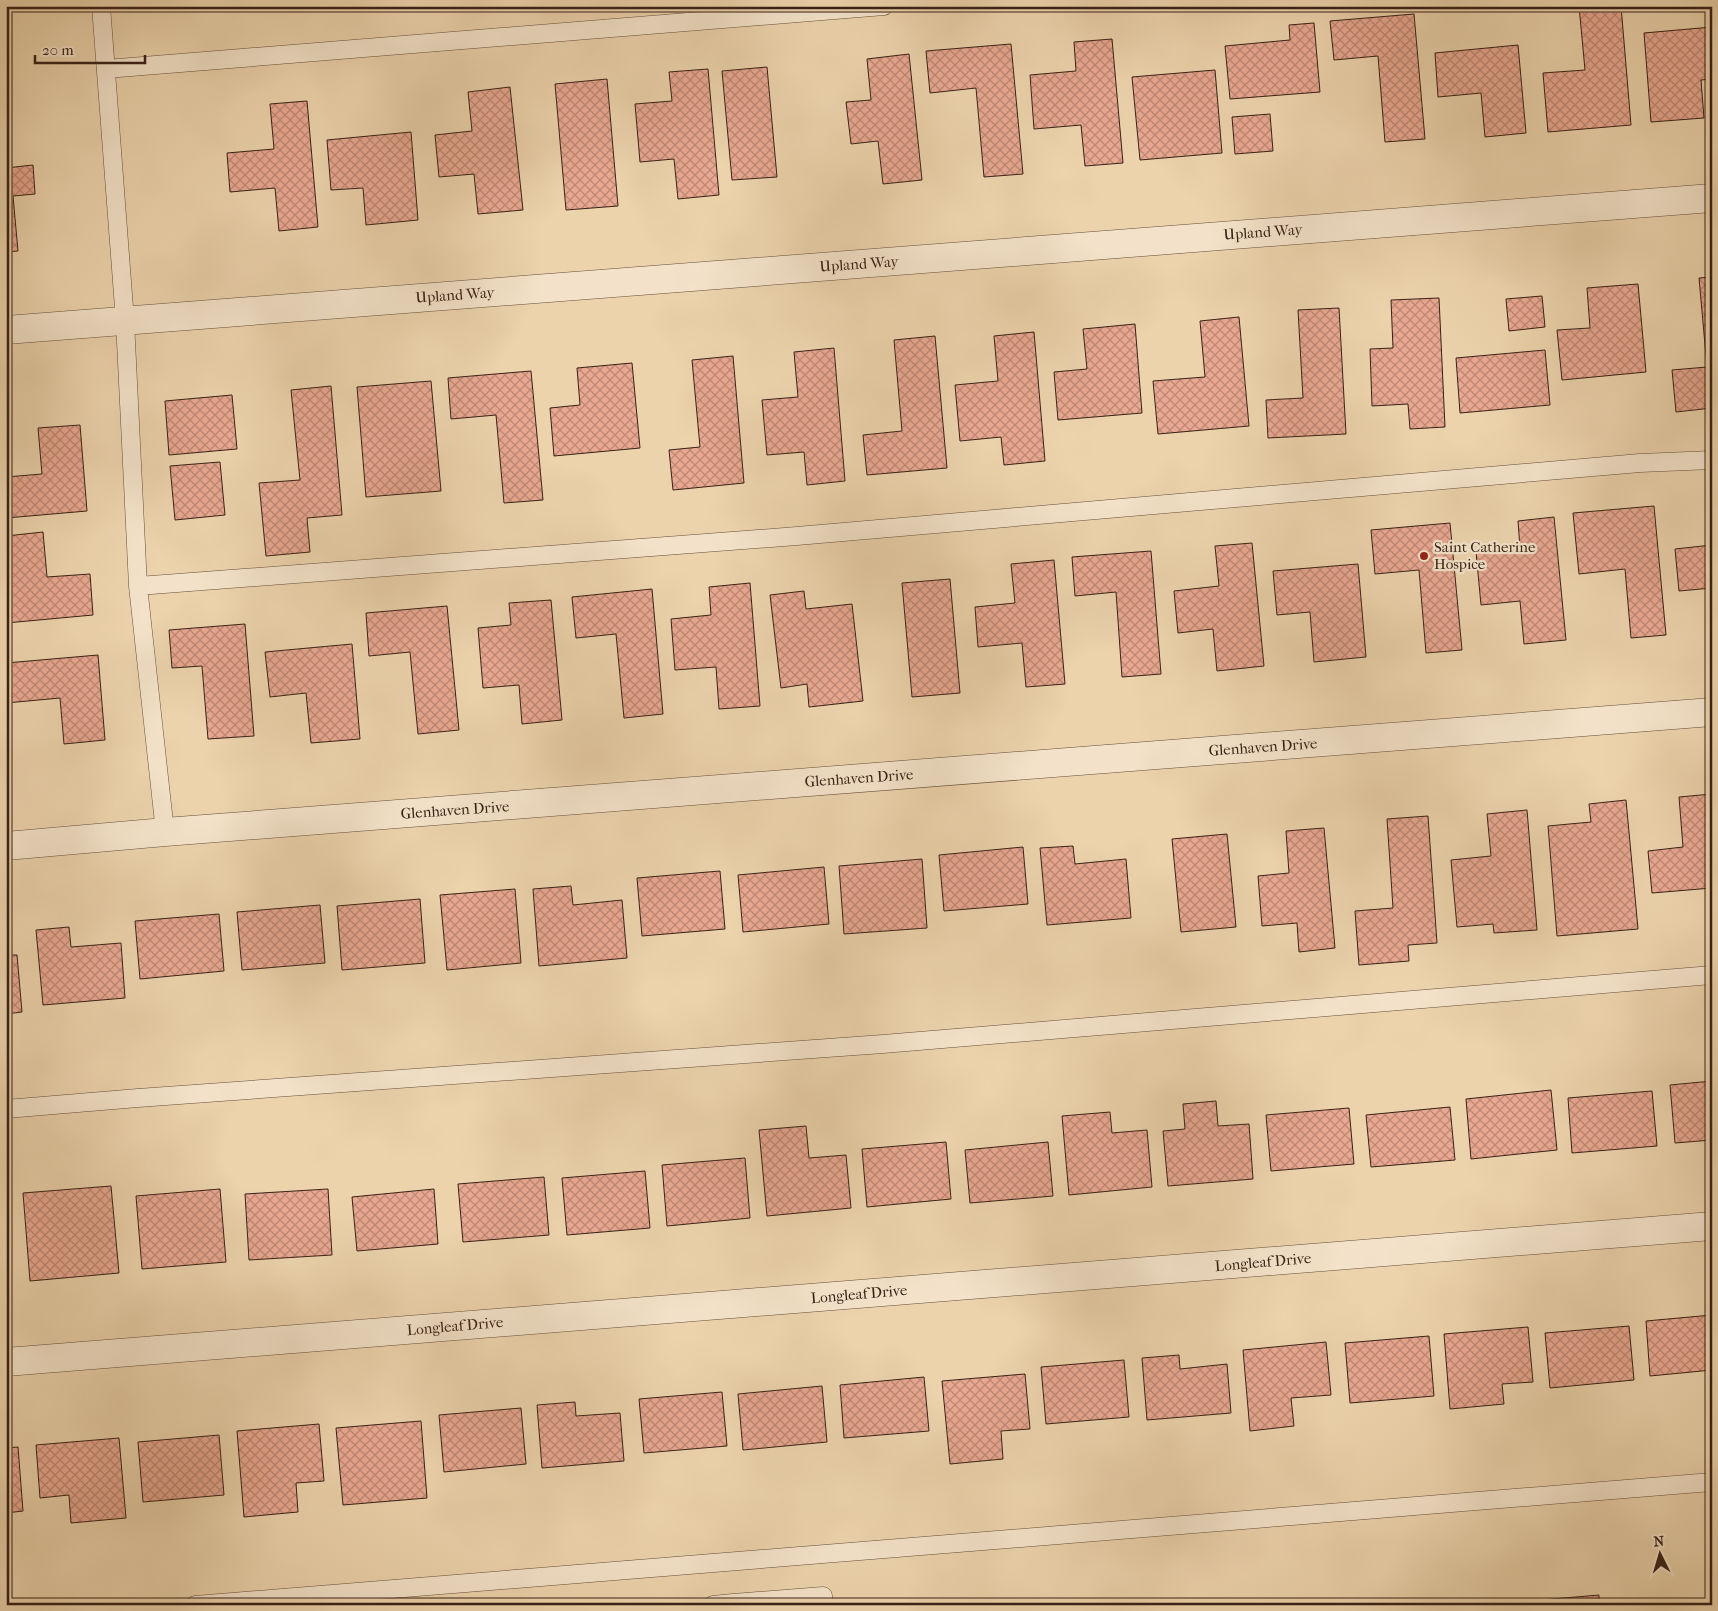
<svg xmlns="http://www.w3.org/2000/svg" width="1718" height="1611" font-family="'IM FELL French Canon',serif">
  <defs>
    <pattern id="building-cross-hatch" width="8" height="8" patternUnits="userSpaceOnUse" patternTransform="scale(1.25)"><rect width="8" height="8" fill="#e9a891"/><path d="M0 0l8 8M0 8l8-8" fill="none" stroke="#be8875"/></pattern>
  </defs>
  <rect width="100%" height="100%" fill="#ecd3ac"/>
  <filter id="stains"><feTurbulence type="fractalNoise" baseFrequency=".004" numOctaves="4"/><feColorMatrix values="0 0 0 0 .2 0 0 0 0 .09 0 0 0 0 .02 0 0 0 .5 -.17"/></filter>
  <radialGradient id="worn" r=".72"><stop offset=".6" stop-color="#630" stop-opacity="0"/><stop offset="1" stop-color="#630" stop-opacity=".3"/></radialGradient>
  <path fill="url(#building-cross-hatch)" stroke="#382117" d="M1579,6h42l10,119 -83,7 -5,-59 42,-3z
    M1414,14l11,125 -40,3 -7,-86 -44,4 -4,-39z
    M1314,23l6,69 -90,7 -5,-53 65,-6 -1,-15z
    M1712,27v52l-11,1 3,38 -53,4 -7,-89z
    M6,30h2l2,25h-4z
    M1112,39l11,124 -38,3 -4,-41 -47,4 -4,-54 46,-4 -2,-29z
    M1011,44l12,130 -39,3 -8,-89 -46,5 -4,-42z
    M1518,45l8,88 -41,4 -4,-44 -43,4 -3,-44z
    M909,54l13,126 -39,4 -5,-43 -27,3 -5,-42 25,-2 -4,-41z
    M767,67l10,110 -45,3 -10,-109z
    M708,69l11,126 -41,4 -4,-40 -34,3 -5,-58 37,-3 -3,-29z
    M1215,70l7,83 -82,7 -8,-83z
    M607,79l11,127 -52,4 -11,-126z
    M510,87l13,123 -45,4 -4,-40 -35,3 -4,-42 37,-4 -4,-39z
    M307,101l11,126 -39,4 -4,-43 -45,4 -3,-39 47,-4 -4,-45z
    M1270,114l3,37 -38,3 -3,-37z
    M411,132l7,88 -52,5 -3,-37 -32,2 -4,-50z
    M33,165l2,29 -22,2 5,55 -12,1v-84z
    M1712,277v131l-36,4 -4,-42 35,-3 -8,-89z
    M1638,284l8,88 -84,8 -5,-50 33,-2 -3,-40z
    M1542,296l3,31 -36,4 -3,-32z
    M1439,298l6,129 -35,2 -2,-25 -36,2 -2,-57 23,-1 -2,-48z
    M1339,308l7,126 -78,4 -2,-38 37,-2 -5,-88z
    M1239,317l10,109 -91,8 -5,-53 52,-4 -5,-56z
    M1135,324l7,89 -84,7 -4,-48 33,-3 -4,-40z
    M1034,332l11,129 -41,4 -3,-28 -41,4 -5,-56 43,-4 -4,-45z
    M935,336l12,132 -80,7 -4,-40 39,-4 -8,-91z
    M834,348l11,133 -38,4 -3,-33 -37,3 -5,-55 36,-3 -4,-45z
    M1545,350l5,55 -90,8 -4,-55z
    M733,356l11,127 -71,7 -4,-40 31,-3 -8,-87z
    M632,363l8,85 -86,8 -4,-48 30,-3 -3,-37z
    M531,371l12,129 -39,3 -8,-88 -45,4 -3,-41z
    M431,381l10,110 -75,6 -9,-110z
    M331,386l11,129 -35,3 3,34 -44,4 -7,-73 41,-3 -9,-90z
    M232,395l5,54 -68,6 -4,-54z
    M80,425l7,86 -81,7v-41l36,-3 -4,-46z
    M220,462l5,53 -50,5 -5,-54z
    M1654,506l12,129 -35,3 -6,-69 -46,5 -6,-61z
    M1554,517l12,123 -42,4 -4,-43 -39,4 -5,-53 44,-4 -2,-27z
    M1450,523l12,127 -36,3 -7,-83 -44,4 -4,-44z
    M43,532l4,45 43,-3 3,41 -87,8v-42h2l-2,-45z
    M1252,543l12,123 -47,5 -4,-42 -35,4 -4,-42 45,-5 -4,-40z
    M1712,545v43l-33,3 -4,-42z
    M1151,551l10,123 -39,3 -6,-85 -41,4 -3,-39z
    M1054,560l11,124 -39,3 -4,-44 -44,4 -3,-40 40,-4 -4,-39z
    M1358,564l8,93 -52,5 -4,-50 -33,3 -4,-44z
    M950,579l10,114 -48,4 -10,-114z
    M750,583l10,123 -41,3 -3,-42 -41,3 -4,-51 40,-4 -2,-28z
    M652,589l11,125 -39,4 -8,-84 -40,4 -4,-41z
    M804,591l2,18 46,-5 11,97 -54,6 -2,-23 -26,4 -11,-93z
    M551,600l11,120 -40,4 -3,-39 -36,3 -5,-60 33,-3 -2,-22z
    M447,606l12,124 -41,4 -8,-82 -41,4 -3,-43z
    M245,624l9,112 -46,3 -6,-73 -30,2 -3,-38z
    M352,644l8,95 -49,4 -5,-50 -36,4 -5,-45z
    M98,655l7,85 -41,4 -4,-46 -54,5v-40z
    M1712,794v94l-60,5 -4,-42 35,-4 -4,-50z
    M1626,800l12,129 -81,7 -9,-110 43,-4 -2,-18z
    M1527,810l10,120 -43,3 -1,-9 -36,3 -6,-67 40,-4 -4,-42z
    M1428,816l9,127 -29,2 1,16 -50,4 -4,-54 38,-3 -6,-89z
    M1324,828l11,120 -36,4 -2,-29 -35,3 -4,-50 31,-3 -3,-42z
    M1227,834l9,93 -55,5 -9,-93z
    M1073,846l2,18 51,-5 5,59 -84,7 -7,-77z
    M1023,847l5,57 -84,7 -5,-56z
    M922,859l5,69 -83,6 -5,-68z
    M824,867l5,57 -86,8 -5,-57z
    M720,871l5,58 -83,7 -5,-58z
    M571,886l2,19 49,-5 5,58 -88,8 -6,-77z
    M515,889l6,74 -74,7 -7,-75z
    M420,899l5,64 -83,7 -5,-64z
    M320,905l5,58 -83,7 -5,-58z
    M219,914l5,57 -84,8 -5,-58z
    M69,927l2,20 50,-4 4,55 -82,7 -7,-75z
    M6,955h11l5,57 -16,2z
    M1712,1081v59l-37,3 -5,-58z
    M1551,1090l6,60 -86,9 -5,-60z
    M1652,1091l5,55 -85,7 -4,-55z
    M1216,1101l2,25 31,-2 4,55 -85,7 -5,-55 22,-2 -2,-25z
    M1450,1107l5,53 -84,7 -5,-52z
    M1349,1108l5,56 -83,7 -5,-56z
    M1110,1112l2,21 35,-3 5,57 -83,8 -7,-79z
    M806,1126l3,32 37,-3 5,53 -84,8 -8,-86z
    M946,1142l5,57 -84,8 -5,-58z
    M1048,1142l5,54 -83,7 -5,-53z
    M745,1158l5,60 -83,8 -5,-61z
    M645,1171l5,57 -83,7 -5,-57z
    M544,1177l5,58 -86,7 -5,-58z
    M111,1186l8,87 -89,8 -7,-88z
    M220,1189l6,73 -84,7 -6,-73z
    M328,1189l4,66 -83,5 -4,-66z
    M434,1189l4,55 -81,7 -5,-54z
    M1712,1315v55l-62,6 -4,-55z
    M1629,1326l5,54 -84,8 -5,-55z
    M1528,1327l5,55 -31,2 2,20 -54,5 -6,-75z
    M1429,1336l5,60 -84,7 -5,-60z
    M1326,1342l5,53 -40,3 3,28 -44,5 -7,-81z
    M1179,1355l1,14 47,-5 4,49 -84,7 -5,-62z
    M1124,1360l5,57 -83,7 -5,-57z
    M1025,1374l5,55 -29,2 2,28 -53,5 -8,-83z
    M924,1377l5,54 -85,7 -4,-53z
    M822,1386l5,56 -84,8 -5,-56z
    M722,1392l5,54 -83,7 -5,-54z
    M575,1402l1,14 44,-3 4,48 -82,7 -5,-63z
    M521,1408l5,56 -82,8 -5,-57z
    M421,1421l6,77 -84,7 -7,-77z
    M319,1424l5,57 -28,2 2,29 -54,5 -7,-86z
    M219,1435l5,60 -81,7 -5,-60z
    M119,1438l7,80 -55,5 -2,-28 -29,3 -4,-53z
    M18,1447l5,64 -17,2v-65z
    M1599,1595v10h-116z"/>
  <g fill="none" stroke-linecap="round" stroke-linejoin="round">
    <defs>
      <path id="lane" d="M101,6l24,315 13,265 27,246
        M106,69l778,-63
        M138,586l659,-50 843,-73 72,-3
        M6,1109l132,-11 745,-54 829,-69
        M733,1603l90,-7 1,9
        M195,1605l1517,-123
        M713,1605l20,-2 1,2"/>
      <path id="street" d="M6,330l1706,-132
        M6,846l159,-14 1547,-120
        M6,1362l1706,-136"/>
    </defs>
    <use href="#lane" stroke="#654e3c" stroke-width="19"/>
    <use href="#street" stroke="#654e3c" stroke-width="29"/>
    <use href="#lane" stroke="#f3e2c9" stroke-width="18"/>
    <use href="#street" stroke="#f3e2c9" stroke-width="28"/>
  </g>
  <circle fill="#8f2418" stroke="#f3e2c9" stroke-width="2" cx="1424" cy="556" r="5"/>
  <g text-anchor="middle" stroke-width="4.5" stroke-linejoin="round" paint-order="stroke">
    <g font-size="15" fill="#382117" stroke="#f3e2c9">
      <text transform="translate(1263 232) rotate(-4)" y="5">Upland Way</text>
      <text transform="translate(859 264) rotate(-4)" y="5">Upland Way</text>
      <text transform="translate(455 295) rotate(-4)" y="5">Upland Way</text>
      <text transform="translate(1263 747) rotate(-4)" y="5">Glenhaven Drive</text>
      <text transform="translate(859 778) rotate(-4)" y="5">Glenhaven Drive</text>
      <text transform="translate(455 810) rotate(-4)" y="5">Glenhaven Drive</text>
      <text transform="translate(1263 1262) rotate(-5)" y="5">Longleaf Drive</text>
      <text transform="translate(859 1294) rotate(-5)" y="5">Longleaf Drive</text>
      <text transform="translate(455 1326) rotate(-5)" y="5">Longleaf Drive</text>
    </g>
    <g font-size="15" fill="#382117" stroke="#f3e2c9" text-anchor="start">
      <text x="1434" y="552">Saint Catherine<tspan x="1434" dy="17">Hospice</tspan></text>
    </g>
  </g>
  <rect width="1718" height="1611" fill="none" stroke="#ecd3ac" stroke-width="25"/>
  <rect x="8" y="8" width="1703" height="1596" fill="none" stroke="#382117" stroke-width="2.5"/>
  <rect x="12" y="12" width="1693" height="1586" fill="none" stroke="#382117"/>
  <g transform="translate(1660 1554) rotate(355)" stroke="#f3e2c9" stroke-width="4" paint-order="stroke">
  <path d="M0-4L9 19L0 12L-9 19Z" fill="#382117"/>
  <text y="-8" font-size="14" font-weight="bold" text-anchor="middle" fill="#382117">N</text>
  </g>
  <path d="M35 55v8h110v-8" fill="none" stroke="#382117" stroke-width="2.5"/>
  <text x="42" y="55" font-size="15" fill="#382117" stroke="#f3e2c9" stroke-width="4" paint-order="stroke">20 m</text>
  <rect width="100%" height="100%" filter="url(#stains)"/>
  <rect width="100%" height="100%" fill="url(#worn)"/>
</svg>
